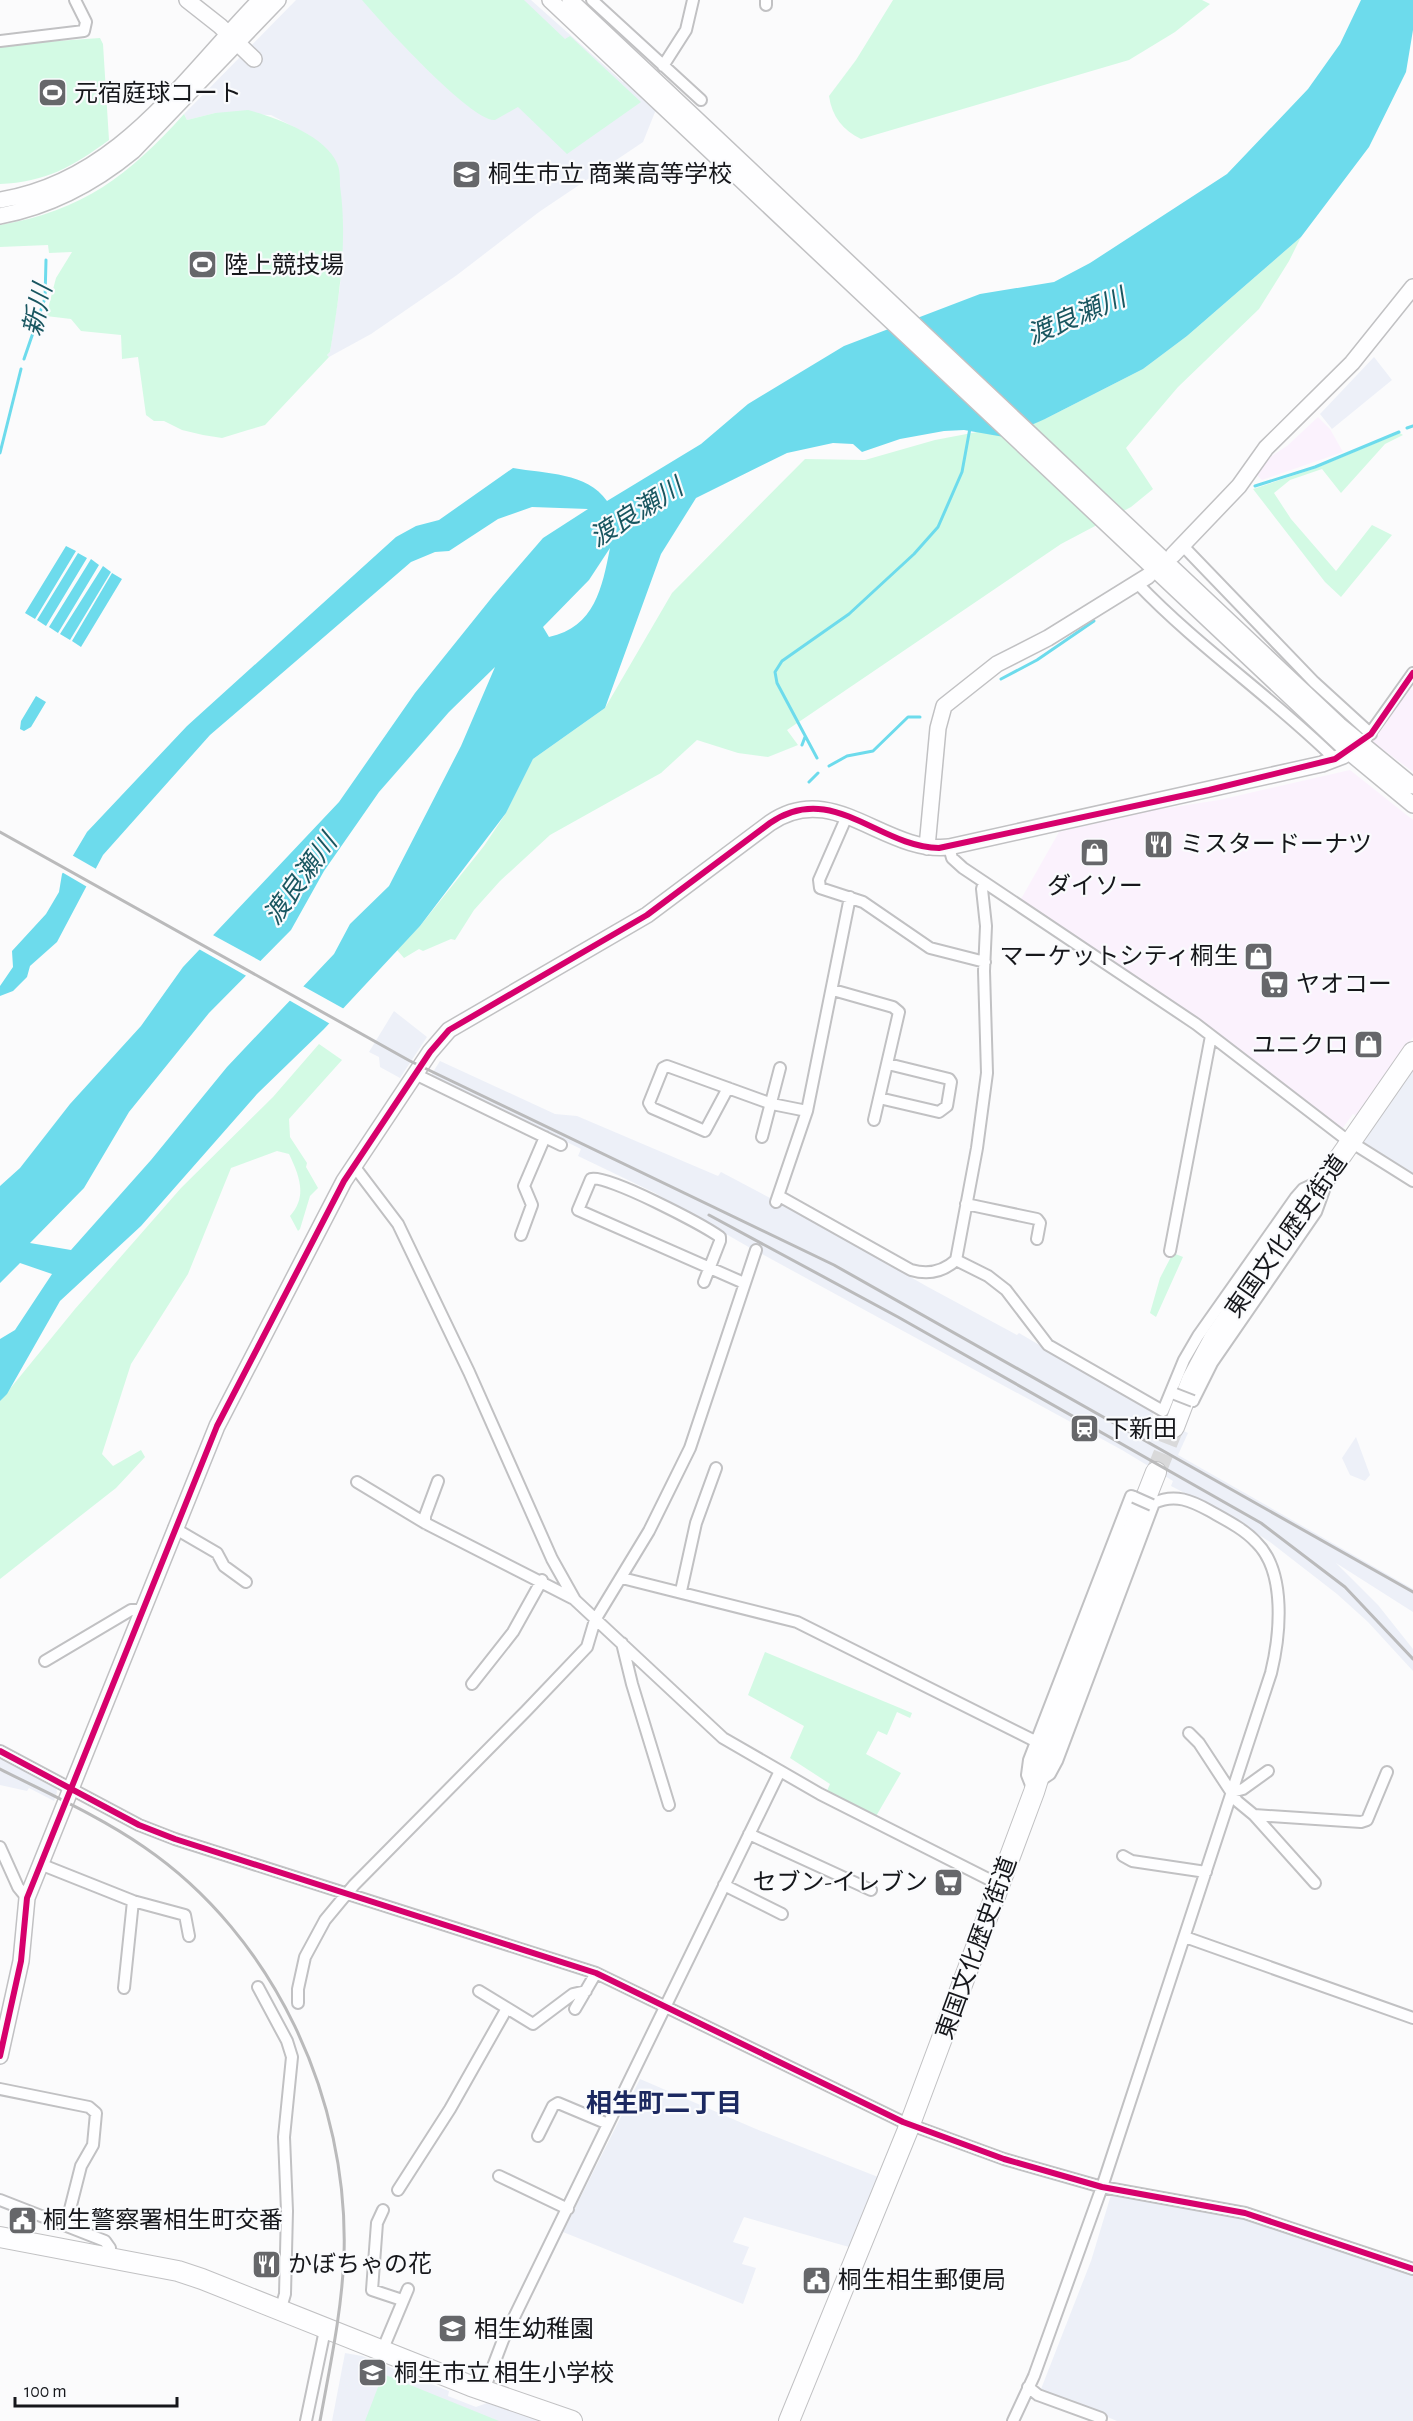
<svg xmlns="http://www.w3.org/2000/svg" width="1413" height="2421" font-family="'Alegreya Sans','Noto Sans JP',sans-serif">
  <rect width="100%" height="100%" fill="#fbfbfc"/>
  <path fill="#fbf2fd" d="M1318,417l12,12 13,23 -81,28 -7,-7 12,-14 20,-13z
    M1409,689l4,1v82l-40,-30z
    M1350,770l63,50v217l-56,79 -4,-2 -11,15 -151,-116 -170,-114 38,-67 83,-20 77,-12z"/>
  <path fill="#edf0f8" d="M296,0h235l92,82 21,-22 32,29 -21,23 -12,30 -104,70 -82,63 -86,59 -42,23 -2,-2 3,-3 10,-66 3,-60 -6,-63 -28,-28 -38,-20 -56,-2 -28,7 -3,-6z
    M1374,357l18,23 -60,49 -12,-15z
    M394,1011l33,26 -27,41 -20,-11 -1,-10 -10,-5z
    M440,1061l115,53 22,2 141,60 3,-4 51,27 -1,4 8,4 3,-3 146,83 89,48 2,-2 134,79v5l35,16 -10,22 235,134v23l-77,-49 42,42 35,44v22l-45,-49 -31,-28 -67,-52 -41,-26 -58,-30 2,-5 -51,-31 -362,-197 1,-4 -7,-5 -2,5 -97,-56 -77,-37 3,-7 -150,-74z
    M1413,1067v109l-49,-32 -2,-4z
    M1356,1437l14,38 -5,6 -15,-6 -8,-17z
    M0,1755l55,28 2,9 -3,9 -25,-13 -2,3 -27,-6z
    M640,2079l116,50 122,48 -29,70 -105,-30 -11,25 16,5 -7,17 14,4 -13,36 -180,-72z
    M1111,2195l128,20 174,60v146h-296l-76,-32 50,-128z
    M345,2353l17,3 87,35 -1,5 28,11 11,-4 54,18h-209z"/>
  <path fill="#d3fae4" d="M362,0h162l41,39 5,-3 71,66 -74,52 -49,-47 -23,13c-24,2 -114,-98 -133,-120z
    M893,0h309l8,4 -35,28 -46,28 -268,79c-18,-9 -29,-22 -32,-43l27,-36z
    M100,38l3,6 6,96c-37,27 -63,42 -109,44v-139z
    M248,110c27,7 77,25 89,53 3,6 3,16 3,23 8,55 -1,112 -10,166l-3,3 2,2 -64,68 -17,5 -26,8 -19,-3 -21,-5 -18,-9h-10l-8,-6 -8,-58 -16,2 -1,-24 -40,-4 -10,-12 -25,-3 10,-38 16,-26 -23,1 -1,-8 -48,2v-22c83,-14 129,-50 184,-111l3,6 28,-7z
    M1301,237l-12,24 -30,48 -81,78 -52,61 27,41 -22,18 -70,37 -274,186 11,15 -30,12 -30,-4 -41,-13 -36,33 -111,62 -50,46 -26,29 -19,30 -4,-1 -28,12 -4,-2 -15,9 -7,-8 23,-24 64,-80 22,-33 27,-54 72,-51 67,-115 133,-134 60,1 70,-20 110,-21 98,-50 44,-33z
    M1400,433l3,2 -18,9 -44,49 -19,-24 -32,11 -16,13 17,26 45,52 36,-46 20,10 -51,62 -16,-15 -72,-93 63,-21z
    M319,1044l23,16 -53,59 1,18 17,26 -1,4 12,21 -8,8 -10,33 -2,2 -8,-15c18,-20 9,-41 -1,-62l-12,-3 -46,17 -43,106 -57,90 -29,90 11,12 28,-16 4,7 -29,31 -116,91v-178l75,-92 106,-121 92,-91z
    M1173,1253l10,4 -27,60 -6,-4 10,-35z
    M765,1652l147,61 -2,5 -13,-6 -10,23 -9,-4 -12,23 35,19 -26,45 -49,-25 4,-9 -40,-26 14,-32 -56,-31z
    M383,2374l116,47h-134z"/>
  <path fill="#6ddbec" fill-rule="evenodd" d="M1361,0h52v30l-7,42 -37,75 -68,90 -114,99 -44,33 -98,50 -41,18 -40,-7 -20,1 -44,8 -38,13 -9,-8 -20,-1 -46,10 -91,45 -35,56 -56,154 -72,51 -27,54 -86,113 -96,103 -67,65 -116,132 -81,75 -53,93 -7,7v-62l15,-9 37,-56 -32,-11 -20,20v-97l20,-18 50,-64 71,-78 42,-59 156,-165 76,-109 78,-97 50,-58 45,-29 -56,-2 -34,12 -49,32 -14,1 -24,10 -201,173 -107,120 -46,87 -27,24 -3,11 -14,14 -13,5v-10l13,-19 -1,-16 34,-37 13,-22 3,-18 25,-42 100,-106 209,-189 20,-11 23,-6 74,-52c33,6 74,4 94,33l94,-57 47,-40 96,-58 136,-52 74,-12 36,-19 137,-89 81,-85 32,-45zM610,548c-8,40 -15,79 -61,89l-6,-10 46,-47zM495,667l-34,79 -72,140 -39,38 -16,30 -107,113 -76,93 -80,90 -41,-7 54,-55 45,-76 80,-99 82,-83 33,-59 55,-79 70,-80z
    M66,546l10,5 -41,68 -10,-6z
    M78,553l9,5 -41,68 -9,-6z
    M91,559l8,6 -41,68 -9,-6z
    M103,566l8,6 -41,68 -10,-6z
    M112,573l10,6 -41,68 -9,-6z
    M36,696l10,6 -15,25 -7,4 -4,-2 1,-8z"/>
  <path fill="#fbfbfc" d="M70,854l28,16 -9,18 -29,-17z
    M211,934l53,29 -14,15 -53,-30z
    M301,985l45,25 -14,15 -45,-26z"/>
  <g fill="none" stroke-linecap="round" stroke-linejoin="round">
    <path stroke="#6ddbec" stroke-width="3" d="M24,359l21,-61 1,-38
      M1407,428l6,-2
      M0,453l21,-84
      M1255,486l60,-19 84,-35
      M1001,679l36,-19 57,-39
      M802,745l3,-8
      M817,758l-40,-75 -2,-11 7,-11 67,-47 65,-60 24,-27 24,-55 8,-44
      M829,766l18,-10 26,-5 35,-34h12
      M809,782l9,-9"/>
    <path stroke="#d9d9da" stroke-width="20" stroke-dasharray="20 10" stroke-linecap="butt" d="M1156,1472l18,-45"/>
    <defs>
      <path id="street" d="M592,0l109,100
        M766,5v-5
        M0,41l84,-10 2,-9 -11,-22
        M663,66l23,-36 7,-30
        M1184,547l130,135 57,52
        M1137,583c61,64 135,114 198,176
        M1366,739l47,-66
        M847,816l-28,64 1,8 43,14 67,46 55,14
        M949,847l3,11 11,10 233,156 147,113 70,44
        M833,990l60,17 6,5 -25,108
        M415,1074l146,71
        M728,1088l-23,43 -53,-23 -3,-5 14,-35 4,-2 105,38 35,7
        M879,1098l60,14 8,-6 4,-24 -2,-3 -61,-15
        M762,1137l18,-69
        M354,1166l44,58 71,148 83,187 23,41 148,138 97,56 180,91
        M779,1196l132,74c17,5 32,2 45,-10l21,-112 10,-75 -3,-102 2,-45 -4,-37 2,-7
        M776,1202l31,-91 43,-214
        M966,1204l71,15 3,4 -3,16
        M521,1235l11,-30 -8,-19 21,-49
        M1170,1251l41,-215
        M956,1260l32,16 18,14 42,55 115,66 21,-51 14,-24 98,-139 7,-8 17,-8
        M704,1282l16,-41v-4c-17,-12 -113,-63 -129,-58l-13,31 166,73
        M1193,1401l19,-38 104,-151 8,-22
        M357,1482l68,41 147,75
        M425,1523v-7l13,-35
        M174,1528l43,25 7,13 22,16
        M622,1578l175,44 238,119
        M681,1591l15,-68 20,-55
        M622,1643l10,41 37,121
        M45,1661l86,-51h11
        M472,1684l41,-52 29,-52
        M1189,1733l10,10 38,58 17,14 61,68
        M0,1751l139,74 36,14 421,134 307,149 101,37 98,28 143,26 168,56
        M1033,1790l-6,-15 2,-15 102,-264 3,1
        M1232,1792l11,-3 25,-18
        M1254,1815l107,7 6,-2 20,-48
        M749,1834l122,56
        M0,1847l18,40 9,11
        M1123,1856l9,5 74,11
        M40,1864l93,37
        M724,1885l58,29
        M1185,1937l228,81
        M258,1987l29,54 5,16 -8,80 3,74 -2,83 -5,17
        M124,1988l9,-87 52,14 4,21
        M479,1991l54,33 40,-30 13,-3
        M298,2003v-14l7,-32 20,-37 29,-35 172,-174 61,-64 8,-27 54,-89 41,-83 66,-198
        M575,2009l21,-36
        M0,2089l89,18 7,6 -3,32 -12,21 -15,59
        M538,2136l15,-30 5,-3 50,21
        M499,2176l69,33
        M398,2190l52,-81 56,-99
        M0,2200l105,41 5,7 -2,11
        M383,2210l-6,13 -5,67 30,10
        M382,2351l26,-62
        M1028,2387l10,8 63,23
        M484,2390l19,-50 277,-569
        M306,2421l19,-91
        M1013,2421l21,-45 68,-189 169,-514c9,-37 16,-101 -15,-131 -12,-13 -30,-22 -46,-31 -18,-10 -35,-18 -56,-8l-97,258 -7,13 -12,8"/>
      <path id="secondary" d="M187,0l33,26 34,33
        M550,0l799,752 64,53
        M570,0l769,725 74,61
        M0,200c118,-19 181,-119 260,-200
        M0,216c51,-10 93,-32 133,-65l145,-151
        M1173,555l66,-69 27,-38 86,-85 61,-76
        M927,847l11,-119 6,-22 53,-42 51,-26 100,-62
        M0,2056l21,-95 6,-63 190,-472 127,-245 86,-129 19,-22 198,-115 123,-92c64,-44 114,31 179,24l373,-83 21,-8 18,-12"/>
      <path id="highway" d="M1174,1427l18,-47 22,-41 199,-287
        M0,2237l178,34 24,8 269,107 101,35
        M789,2421l118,-289 127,-340 15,-48 107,-272"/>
    </defs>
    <use href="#street" stroke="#c1c1c3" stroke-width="14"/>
    <use href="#secondary" stroke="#c1c1c3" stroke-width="18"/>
    <use href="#highway" stroke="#c1c1c3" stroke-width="22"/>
    <use href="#street" stroke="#fefeff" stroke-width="10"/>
    <use href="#secondary" stroke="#fefeff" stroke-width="15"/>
    <use href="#highway" stroke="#fefeff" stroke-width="20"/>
    <path stroke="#bababb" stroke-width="3" d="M0,832l410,229 424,204 579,327
      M709,1215l189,102 363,206 84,64 68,72
      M0,1769c49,25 99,47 144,78 130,89 205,252 200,408 -2,56 -14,111 -24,166"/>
    <defs>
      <path id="street-bridge" d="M1175,1394l18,7
        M1134,1497l18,8"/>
    </defs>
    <use href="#street-bridge" stroke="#c1c1c3" stroke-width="14" stroke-linecap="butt"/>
    <use href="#street-bridge" stroke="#fefeff" stroke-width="10"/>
    <defs>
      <path id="cycleway" d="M0,1751l139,74 36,14 421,134 307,149 101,37 98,28 143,26 168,56
        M0,2056l21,-95 6,-63 190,-472 127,-245 86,-129 19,-22 198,-115 123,-92c62,-43 108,24 169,25l270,-58 126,-31 36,-25 42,-61"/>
    </defs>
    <use href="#cycleway" stroke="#fafbfd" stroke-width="10"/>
    <use href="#cycleway" stroke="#d6006c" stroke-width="6"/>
  </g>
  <defs>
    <symbol id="stadium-square" viewBox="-11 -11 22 22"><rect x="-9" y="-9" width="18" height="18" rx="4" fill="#66676a" stroke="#fafbfd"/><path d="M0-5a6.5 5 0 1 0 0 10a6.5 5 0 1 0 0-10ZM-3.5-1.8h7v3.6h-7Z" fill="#fff"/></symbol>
    <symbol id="school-square" viewBox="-11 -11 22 22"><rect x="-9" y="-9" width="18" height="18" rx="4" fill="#66676a" stroke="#fafbfd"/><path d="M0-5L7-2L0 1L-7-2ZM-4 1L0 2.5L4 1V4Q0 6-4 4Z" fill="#fff"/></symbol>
    <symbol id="restaurant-square" viewBox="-11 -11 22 22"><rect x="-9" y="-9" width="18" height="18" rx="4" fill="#66676a" stroke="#fafbfd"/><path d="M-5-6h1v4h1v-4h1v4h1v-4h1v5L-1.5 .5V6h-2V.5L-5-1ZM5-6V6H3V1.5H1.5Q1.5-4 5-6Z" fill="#fff"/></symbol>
    <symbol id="shop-square" viewBox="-11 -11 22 22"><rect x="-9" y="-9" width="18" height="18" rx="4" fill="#66676a" stroke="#fafbfd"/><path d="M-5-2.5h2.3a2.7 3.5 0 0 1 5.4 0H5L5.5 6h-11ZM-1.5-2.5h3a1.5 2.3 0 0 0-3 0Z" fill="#fff"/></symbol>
    <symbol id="supermarket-square" viewBox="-11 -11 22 22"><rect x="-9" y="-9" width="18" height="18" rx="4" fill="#66676a" stroke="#fafbfd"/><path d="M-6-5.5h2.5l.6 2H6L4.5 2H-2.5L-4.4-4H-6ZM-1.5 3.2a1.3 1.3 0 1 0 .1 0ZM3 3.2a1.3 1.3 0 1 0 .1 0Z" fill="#fff"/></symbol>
    <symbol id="station-square" viewBox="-11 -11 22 22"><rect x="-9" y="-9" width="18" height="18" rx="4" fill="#66676a" stroke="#fafbfd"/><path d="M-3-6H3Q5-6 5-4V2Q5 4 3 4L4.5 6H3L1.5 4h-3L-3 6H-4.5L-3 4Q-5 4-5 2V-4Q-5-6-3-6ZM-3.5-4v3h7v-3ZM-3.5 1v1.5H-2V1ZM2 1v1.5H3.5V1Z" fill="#fff"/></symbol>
    <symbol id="civic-square" viewBox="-11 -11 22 22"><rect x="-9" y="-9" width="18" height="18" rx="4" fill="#66676a" stroke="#fafbfd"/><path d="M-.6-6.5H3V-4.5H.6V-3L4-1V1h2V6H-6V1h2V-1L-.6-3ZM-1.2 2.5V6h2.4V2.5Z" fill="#fff"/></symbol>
  </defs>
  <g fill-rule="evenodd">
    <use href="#stadium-square" x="36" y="76" width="33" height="33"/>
    <use href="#school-square" x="450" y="158" width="33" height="33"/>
    <use href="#stadium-square" x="186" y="248" width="33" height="33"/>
    <use href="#restaurant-square" x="1142" y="828" width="33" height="33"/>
    <use href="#shop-square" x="1078" y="836" width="33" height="33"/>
    <use href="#shop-square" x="1242" y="940" width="33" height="33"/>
    <use href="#supermarket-square" x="1258" y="968" width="33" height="33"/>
    <use href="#shop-square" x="1352" y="1028" width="33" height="33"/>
    <use href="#station-square" x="1068" y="1412" width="33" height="33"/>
    <use href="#supermarket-square" x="932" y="1866" width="33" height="33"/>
    <use href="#civic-square" x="6" y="2204" width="33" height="33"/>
    <use href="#restaurant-square" x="250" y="2248" width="33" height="33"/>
    <use href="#civic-square" x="800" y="2264" width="33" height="33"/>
    <use href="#school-square" x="436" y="2312" width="33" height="33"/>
    <use href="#school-square" x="356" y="2356" width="33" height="33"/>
  </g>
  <g text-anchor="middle" stroke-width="4.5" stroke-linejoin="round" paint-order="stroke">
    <g font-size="24" fill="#16171b" stroke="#fafbfd" text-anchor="start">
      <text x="74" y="101">元宿庭球コート</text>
      <text x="488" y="182">桐生市立 商業高等学校</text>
      <text x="224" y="273">陸上競技場</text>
      <text x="1180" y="852">ミスタードーナツ</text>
      <text x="1095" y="894" text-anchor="middle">ダイソー</text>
      <text x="1238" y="964" text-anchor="end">マーケットシティ桐生</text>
      <text x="1296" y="992">ヤオコー</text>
      <text x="1348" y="1053" text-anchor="end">ユニクロ</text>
      <text x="1105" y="1437">下新田</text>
      <text x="928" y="1890" text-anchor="end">セブン-イレブン</text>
      <text x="43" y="2228">桐生警察署相生町交番</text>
      <text x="288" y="2272">かぼちゃの花</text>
      <text x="838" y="2288">桐生相生郵便局</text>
      <text x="474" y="2337">相生幼稚園</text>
      <text x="394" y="2381">桐生市立 相生小学校</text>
    </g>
    <g font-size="24" fill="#16171b" stroke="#fafbfd">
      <text transform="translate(1286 1236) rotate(-55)" y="8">東国文化歴史街道</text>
      <text transform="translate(976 1948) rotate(-70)" y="8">東国文化歴史街道</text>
    </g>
    <g font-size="26" font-style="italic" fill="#195660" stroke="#fafbfd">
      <text transform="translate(37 310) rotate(-77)" y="9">新川</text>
      <text transform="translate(1076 316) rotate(-23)" y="9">渡良瀬川</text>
      <text transform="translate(636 512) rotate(-32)" y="9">渡良瀬川</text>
      <text transform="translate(300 879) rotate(-54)" y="9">渡良瀬川</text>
    </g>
    <g font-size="26" font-weight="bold" fill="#1c2961" stroke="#fafbfd">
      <text x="664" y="2112">相生町二丁目</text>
    </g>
  </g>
  <path d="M15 2397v9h162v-9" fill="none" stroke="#16171b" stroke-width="3"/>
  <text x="24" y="2397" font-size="18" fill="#16171b" stroke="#fafbfd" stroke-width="4.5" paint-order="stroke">100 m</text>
</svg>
